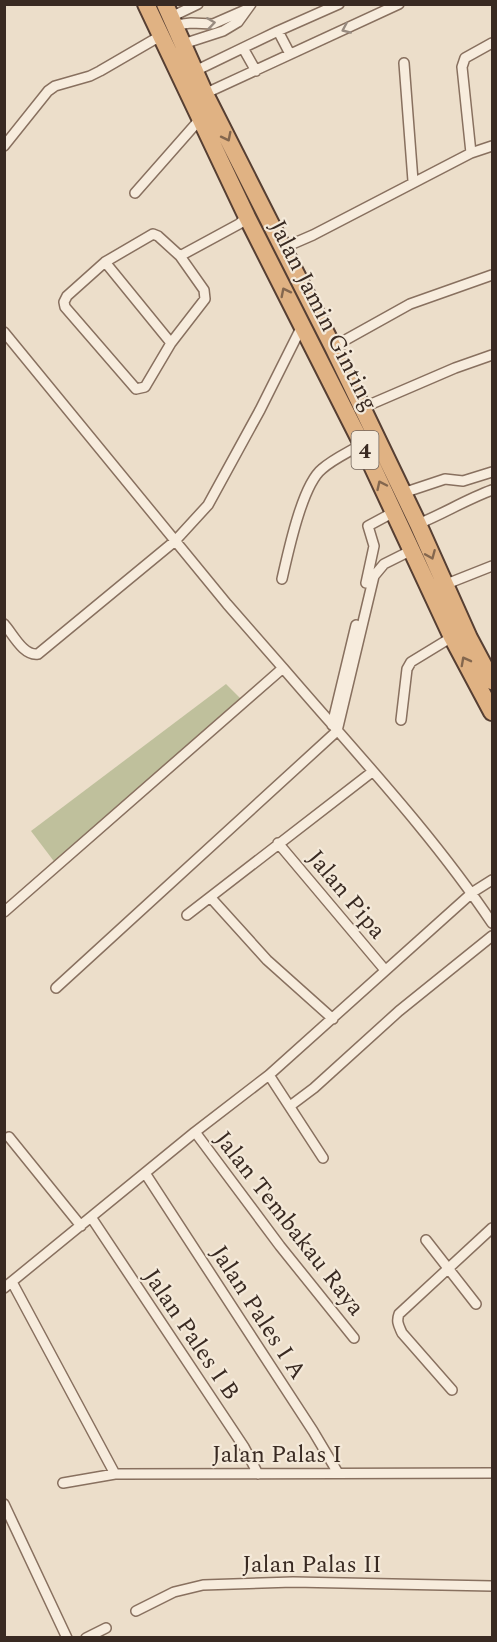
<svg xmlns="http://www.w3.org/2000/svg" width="497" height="1642" font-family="Spectral,serif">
  <rect width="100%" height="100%" fill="#ecdeca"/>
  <path fill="#bfc09c" d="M226,684l15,15 -185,165 -25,-33z"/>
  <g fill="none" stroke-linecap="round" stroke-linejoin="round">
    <defs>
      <path id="minor" d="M171,17l27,-13
        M175,25l16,-2 22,1 32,-14
        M278,31l12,23
        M492,43l-27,15 -3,9 9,86 21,-7
        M183,44l40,-13 15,-9 13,-18
        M243,48l13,23
        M404,63l9,118
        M191,73l87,-42 61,-27
        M202,95l197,-91
        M4,146l44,-55 7,-5 35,-10 10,-5 62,-36
        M135,193l66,-75
        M283,248l30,-13 158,-82
        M180,256l-22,-20 -5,-2 -48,28 -38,34 -3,6 1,5 71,82 9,-2 26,-44 34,-44 -1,-9 -24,-34 59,-32 8,-7
        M105,262l66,81
        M4,332l223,272 56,64 -279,244
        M331,348l79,-44 82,-29
        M362,408l93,-40 37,-13
        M403,493l42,-14 18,2 29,-9
        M418,524c25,-10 49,-25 74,-34
        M282,579c6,-26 20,-94 40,-110 11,-10 27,-17 40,-25
        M366,583l8,-37 -6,-20 26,-14
        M444,585l48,-19
        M4,624c9,10 19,32 34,30l137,-113 33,-36 52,-95 42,-84
        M283,668c72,84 148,164 209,255
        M401,720l6,-51 4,-7 41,-25
        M332,725l24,-100
        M278,843l107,127
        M211,898l56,62 66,59
        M187,915l185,-143
        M56,988l281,-257 37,-155 10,-12 28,-14
        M269,1075l54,83
        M290,1106l24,-18 85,-77 93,-75
        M195,1132l85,114 74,92
        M9,1137l72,89
        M145,1173l168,258 25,42
        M91,1217l153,230 14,27
        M426,1240l50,64
        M12,1282l103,192
        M4,1288l191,-156 74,-57 204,-183 19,-12
        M452,1390l-50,-57c-3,-7 -6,-11 -3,-19l93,-86
        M63,1483l52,-9 377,-1
        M4,1504l63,134
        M136,1611l38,-19 29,-7 90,-3 199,4
        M86,1638l20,-10"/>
      <path id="trunk" d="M146,4l101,213 115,227 90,193 40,75
        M165,4l40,90 128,253 85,177 51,114 23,43"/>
    </defs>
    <use href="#minor" stroke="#88705f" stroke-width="12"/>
    <use href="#trunk" stroke="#563f33" stroke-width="20"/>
    <use href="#minor" stroke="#f7ecdd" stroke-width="9"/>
    <use href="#trunk" stroke="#e0b283" stroke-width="16"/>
  </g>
  <defs><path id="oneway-chevron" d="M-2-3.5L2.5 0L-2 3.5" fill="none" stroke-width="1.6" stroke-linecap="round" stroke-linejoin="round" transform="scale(1.5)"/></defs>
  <g stroke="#988b80">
    <use href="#oneway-chevron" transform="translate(211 23) rotate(-8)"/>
    <use href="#oneway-chevron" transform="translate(346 29) rotate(156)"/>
  </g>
  <g stroke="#84674e">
    <use href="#oneway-chevron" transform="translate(227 137) rotate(63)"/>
    <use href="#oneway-chevron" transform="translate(285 292) rotate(-117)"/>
    <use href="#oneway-chevron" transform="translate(381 485) rotate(-115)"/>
    <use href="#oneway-chevron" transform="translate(431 555) rotate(67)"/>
    <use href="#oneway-chevron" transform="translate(465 661) rotate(-118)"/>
  </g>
  <g text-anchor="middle" stroke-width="4.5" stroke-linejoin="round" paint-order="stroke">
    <rect fill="#f4e9d9" stroke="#716359" stroke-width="1.5" x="351.5" y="431" width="27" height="38" rx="4.5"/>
    <g font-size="22" font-weight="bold" fill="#392a22">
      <text x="365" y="458">4</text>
    </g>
    <g font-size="24" fill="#392a22" stroke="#f4e9d9">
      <text transform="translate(324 315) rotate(63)" y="8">Jalan Jamin Ginting</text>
      <text transform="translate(347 894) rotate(50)" y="8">Jalan Pipa</text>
      <text transform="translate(290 1223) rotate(52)" y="8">Jalan Tembakau Raya</text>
      <text transform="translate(259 1312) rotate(57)" y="8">Jalan Pales I A</text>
      <text transform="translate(192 1334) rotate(56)" y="8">Jalan Pales I B</text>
      <text x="277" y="1462">Jalan Palas I</text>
      <text x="312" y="1572">Jalan Palas II</text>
    </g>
  </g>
  <rect width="497" height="1642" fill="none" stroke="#392a22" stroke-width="12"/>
</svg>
